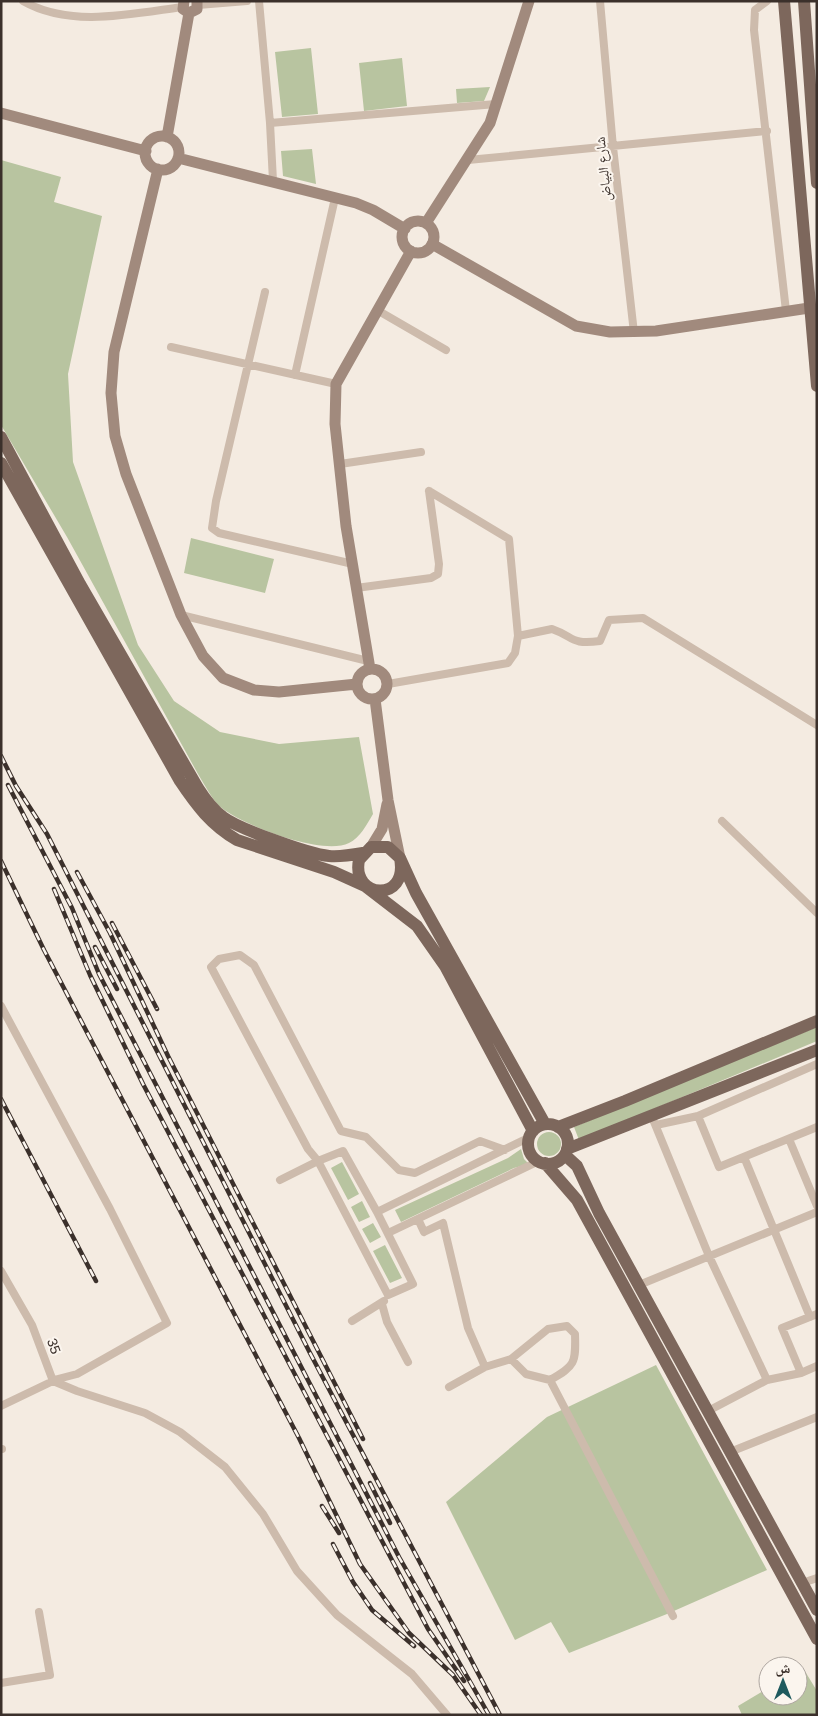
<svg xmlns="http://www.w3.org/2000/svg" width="818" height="1716" font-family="Helvetica,'Noto Naskh Arabic',sans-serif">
  <rect width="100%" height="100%" fill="#f4ebe1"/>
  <path fill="#b8c4a0" d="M311,48l7,66 -36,3 -7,-65z
    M402,58l5,48 -43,5 -5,-48z
    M490,87l-6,14 -27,2 -1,-14z
    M312,149l4,35 -33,-8 -2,-25z
    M1,160l60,17 -7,25 48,14 -34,158 5,88 65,183 36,56 46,31 59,12 80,-7 14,77c-6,10 -13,24 -24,29 -27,13 -103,-17 -126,-34 -10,-7 -18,-24 -25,-35l-131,-237 -66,-112z
    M191,538l83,21 -9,34 -81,-20z
    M817,1027v14l-238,99 -5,-13z
    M537 1144a12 12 0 1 1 24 0a12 12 0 1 1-24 0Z
    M521,1149l3,10 5,5 -15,4 -113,54 -6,-12 113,-52z
    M342,1162l17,32 -11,6 -17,-32z
    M362,1201l8,16 -11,5 -8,-15z
    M373,1223l8,14 -11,6 -8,-14z
    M385,1245l17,33 -12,5 -17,-32z
    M656,1365l111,205 -100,44 -98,39 -18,-31 -36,18 -69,-138 101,-85z
    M803,1668l14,23v24h-75l-4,-9 30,-18v8h30v-25z"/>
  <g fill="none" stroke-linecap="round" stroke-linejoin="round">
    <path stroke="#cdbbac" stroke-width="8" d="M23,1c47,27 108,13 159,6
      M259,1l11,122 3,58
      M600,1l13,146 21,186
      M767,1l-12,9 -1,20 32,281
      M198,5l49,-4
      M270,123l226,-19
      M468,160l299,-29
      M265,292l-49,209 -4,27 7,5 134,31
      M377,310l69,40
      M171,347l165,37
      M295,375l40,-177
      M340,464l81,-12
      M356,588l75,-10 7,-4 1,-10 -10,-73
      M181,615l187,46
      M518,636l34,-7c23,8 18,16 48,12l9,-21 34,-2 174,107
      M388,684l120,-21 7,-10 3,-17 -9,-97 -80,-48
      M722,821l95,92
      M1,1006l109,203 57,114 -90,51 -23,6
      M698,1116l21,51 98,-40
      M652,1117l57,139 58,124
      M656,1125l42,-9 119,-52
      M789,1139l28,67
      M343,1151l34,61 36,72 -25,11 -70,-134z
      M744,1157l66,160
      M280,1180l38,-19 -10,-12 -97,-182 8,-8 21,-4 14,10 87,166 25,6 33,33 16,3 65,-32 25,9
      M377,1212l153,-75
      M418,1219l6,13 19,-9 25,105 17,39
      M388,1233l151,-72
      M1,1271l31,54 21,56 -52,25
      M639,1285l178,-73
      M382,1304l5,18 21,40
      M352,1321l32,-20
      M511,1359l15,15 24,6
      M801,1373l-19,-45 35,-14
      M53,1381l24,10 68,22 35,19 45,35 38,47 34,57 40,44 75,59 35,41
      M449,1387l36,-20 26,-8 37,-30 19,-3 8,8c1,29 0,32 -25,46l123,236
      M708,1411l59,-31 34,-7 16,-7
      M1,1449h1
      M730,1452l87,-35
      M802,1583l15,-5
      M1,1683l49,-8 -11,-63"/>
    <path stroke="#a18a7d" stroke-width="11" d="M184,1l-1,8 6,4 8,-4v-8
      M1,113l145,38
      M145 153a17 17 0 1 1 34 0a17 17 0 1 1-34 0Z
      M167,137l22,-124
      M178,158l178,45 17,7 32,19
      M158,169l-44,183 -3,41 4,43 11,38 55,141 22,41 20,22 31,12 25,2 78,-8
      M402 237a16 16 0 1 1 32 0a16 16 0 1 1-32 0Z
      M426,223l64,-100 39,-122
      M432,244l144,82 34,6 46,-1 153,-23
      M357 684a15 15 0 1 1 30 0a15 15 0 1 1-30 0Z
      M370,669l-24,-143 -11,-102 1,-40 75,-133
      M375,699l13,101 12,58
      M371,847l11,-18 5,-25"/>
    <path stroke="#7d675c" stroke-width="12" d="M784,1l33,385
      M804,1l13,182
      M1,437l79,147 118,204c7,11 15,22 25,29 16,12 86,37 106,39 11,1 23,-1 34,-3
      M1,463l179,318c16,24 31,44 57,59l97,32 31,14 52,40 28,40 88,165
      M400,858c9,45 -49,41 -41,2l12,-13h17l12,11 16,35 129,231
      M528 1144a20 20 0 1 1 40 0a20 20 0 1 1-40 0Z
      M558,1127l67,-26 192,-80
      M567,1149l250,-99
      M565,1155l12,11 22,47 218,397
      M545,1163l32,37 240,439"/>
    <defs>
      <path id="rail" d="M1,756l15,30 31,48 263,519 190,362
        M8,785l64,123 27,66 300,583 90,158
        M1,861l43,89 255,488 61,126 49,69 44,42 28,40
        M77,872l33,61 58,123 195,383
        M54,889l36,86 53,109 285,545 36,52
        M112,923l45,86
        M95,947l22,42
        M1,1099l95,182
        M370,1483l20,40
        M322,1506l17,27
        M333,1544l20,38 19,28 42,36"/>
    </defs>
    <use href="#rail" stroke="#3b302b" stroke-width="4.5"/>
    <use href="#rail" stroke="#fbf5ee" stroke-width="2.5" stroke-dasharray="8" stroke-linecap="butt"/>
  </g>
  <g text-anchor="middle" stroke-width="4" stroke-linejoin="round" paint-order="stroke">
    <g font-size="14" fill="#3b302b" stroke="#fbf5ee">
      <text transform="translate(603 169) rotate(-96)" y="5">شارع البياض</text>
      <text transform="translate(54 1346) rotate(70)" y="5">35</text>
    </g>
  </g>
  <rect width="818" height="1716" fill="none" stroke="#3b302b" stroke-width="5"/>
  <g transform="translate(783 1681)"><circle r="24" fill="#fbf5ee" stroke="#aea6a0"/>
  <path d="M0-4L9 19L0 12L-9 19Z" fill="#1f5a5e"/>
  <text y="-8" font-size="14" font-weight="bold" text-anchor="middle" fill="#3b302b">ش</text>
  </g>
</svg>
